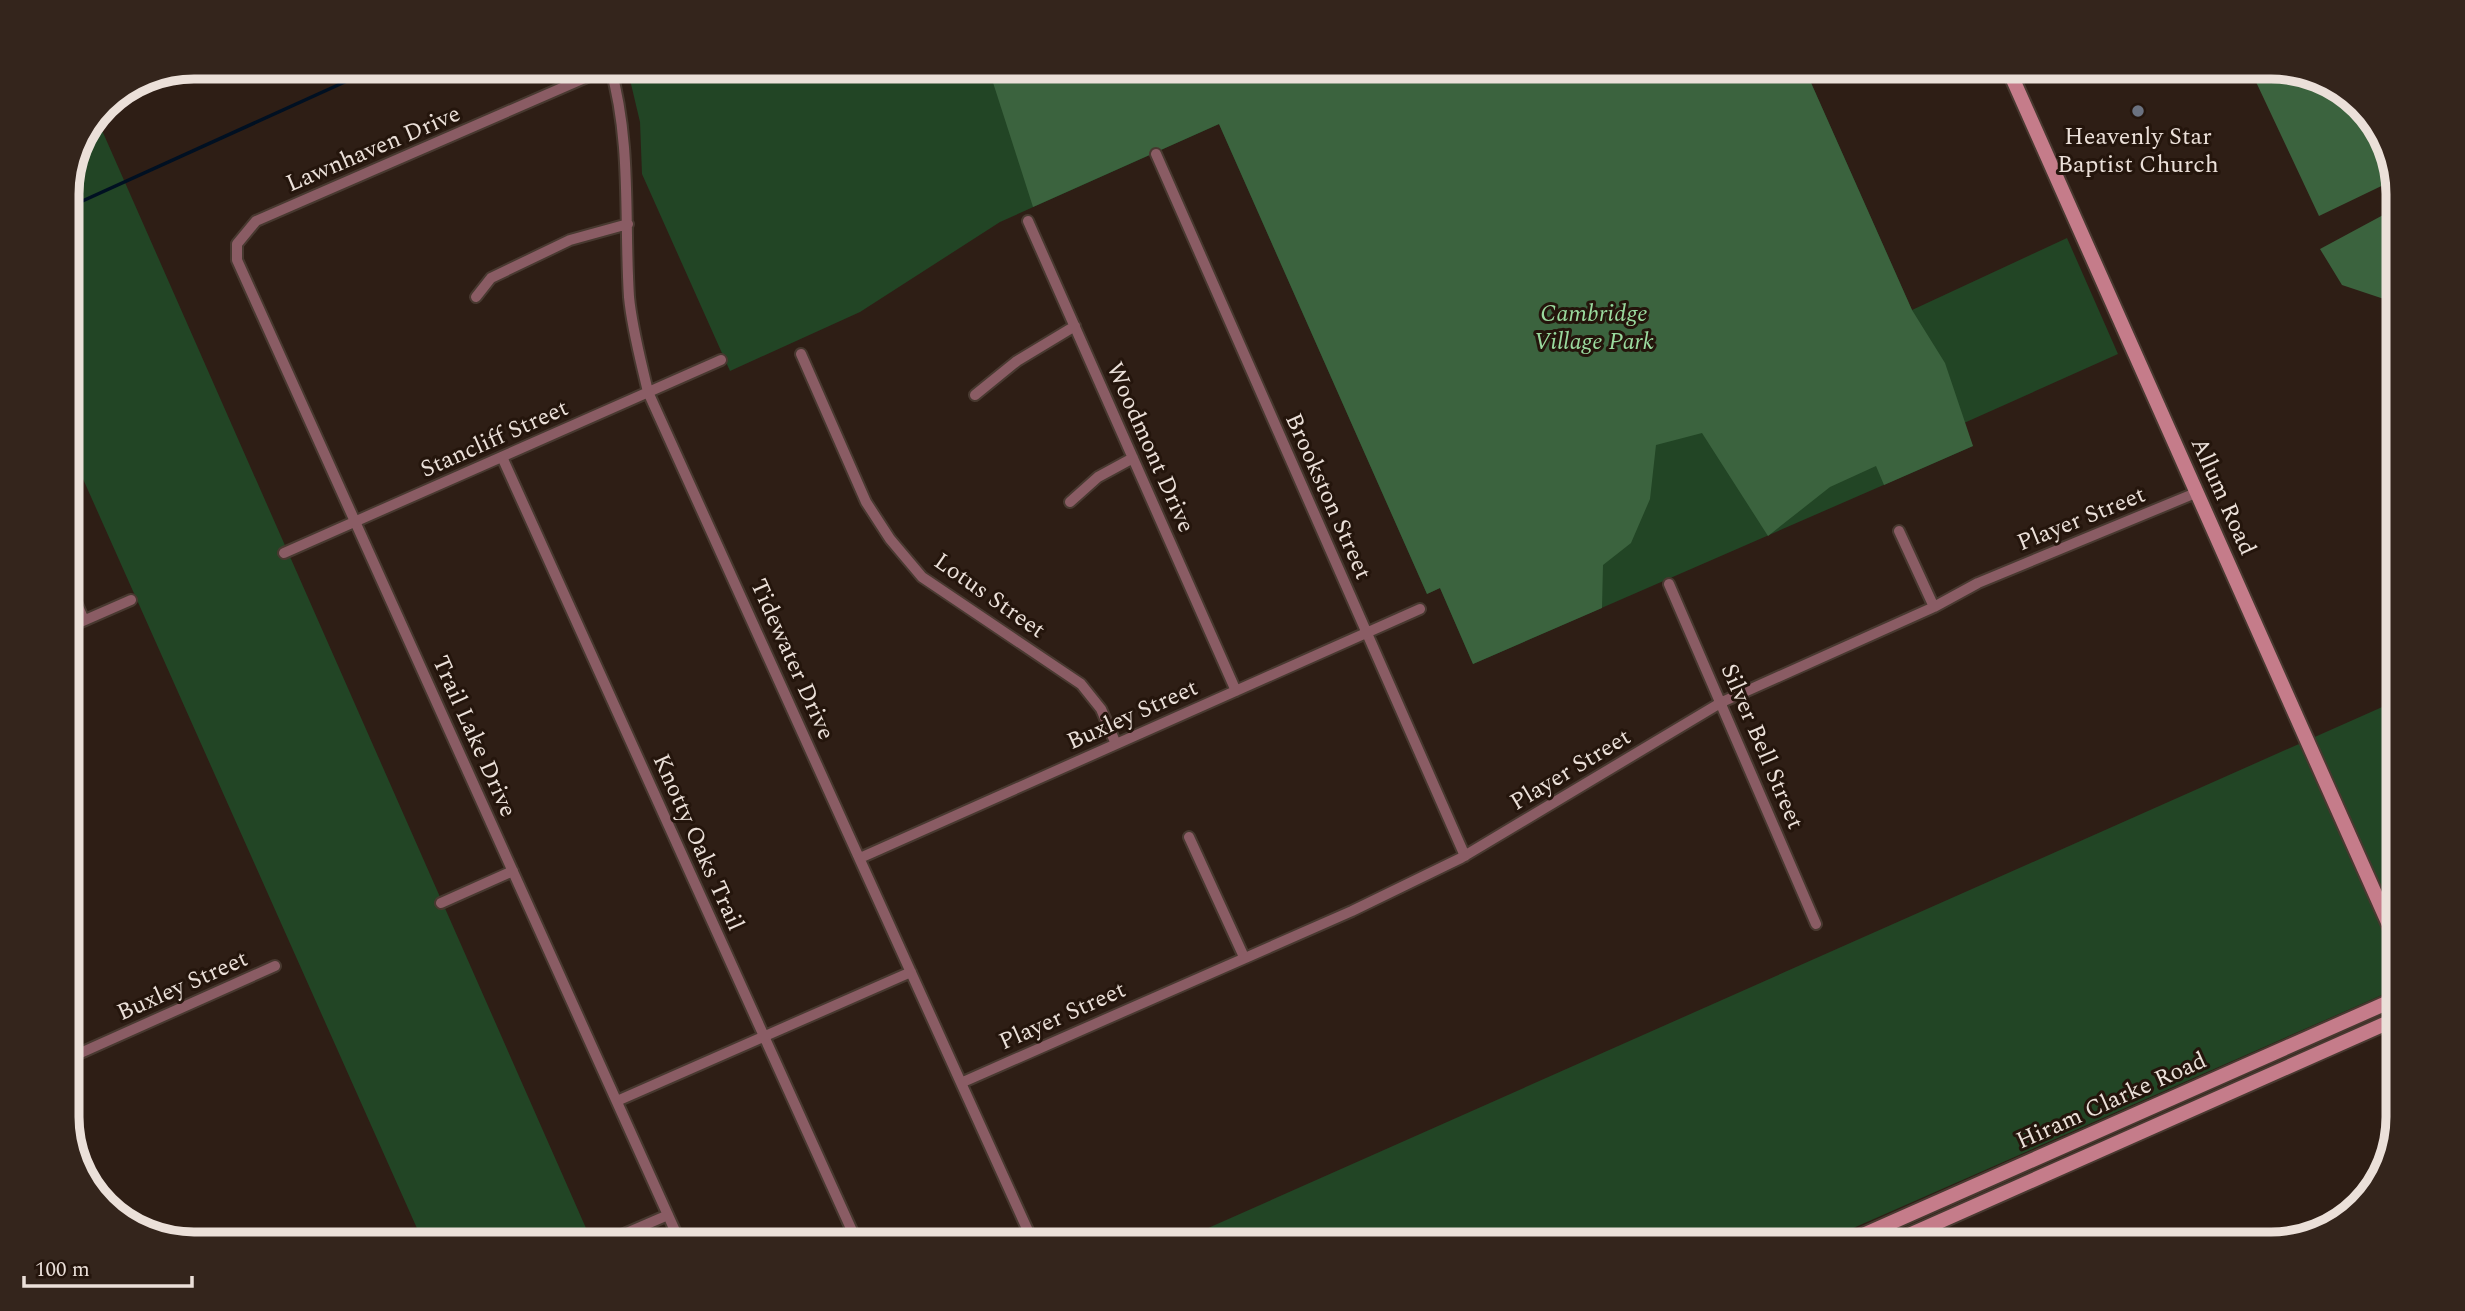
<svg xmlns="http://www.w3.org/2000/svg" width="2465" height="1311" font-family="Spectral,serif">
  <rect width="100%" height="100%" fill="#2e1e15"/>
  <path fill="#224525" d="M627,67h1177l108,243 155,-72 51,116 -154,69 9,23 -500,218 -33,-76 -13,6 -208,-470 -219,98 -140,90 -130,59 -88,-197 -2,-52z
    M97,119l496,1125h-169l-357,-801v-257z
    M2398,700v288l-581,256h-645z"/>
  <path fill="#3b633e" d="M988,67h816l108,243 33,53 28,83 -89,39 -8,-19 -46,21 -62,49 -66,-103 -46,12 -6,54 -19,44 -28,22 -1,43 -129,56 -33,-76 -13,6 -208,-470 -186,83z
    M2249,67h22l57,13 49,44 19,55 -77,37z
    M2398,207v83l-14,9 -42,-14 -22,-36z"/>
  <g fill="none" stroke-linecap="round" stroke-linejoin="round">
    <path stroke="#001022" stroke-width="3.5" d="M67,208l313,-142"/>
    <defs>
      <path id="street" d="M610,66c22,77 14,153 19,231 3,32 12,64 19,95l386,852
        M610,67l-354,154 -19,23v16l444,984
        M1156,154l309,702
        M1028,221l208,470
        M476,297l15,-19 79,-38 58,-16
        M801,354l65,148 24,37 32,38 159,107 20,25 15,35
        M975,395l42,-34 58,-35
        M502,457l356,787
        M1070,502l28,-25 35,-19
        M1899,531l35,76
        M284,553l437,-193
        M67,582l17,38
        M1669,584l147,340
        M67,628l64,-28
        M1189,837l55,120
        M860,858l560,-249
        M441,903l72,-32
        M67,1059l208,-93
        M963,1082l389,-171 109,-53 261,-156 212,-95 44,-24 220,-91
        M617,1101l294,-129
        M601,1244l67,-29"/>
      <path id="secondary" d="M2007,66l391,879
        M1843,1244l555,-246
        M1889,1244l509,-226"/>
    </defs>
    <use href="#street" stroke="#483930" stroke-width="14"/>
    <use href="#secondary" stroke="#483930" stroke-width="18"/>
    <use href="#street" stroke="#8a5c64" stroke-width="10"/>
    <use href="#secondary" stroke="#c57c8a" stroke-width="14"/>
  </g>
  <circle fill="#6b7280" stroke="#24150c" stroke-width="2.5" cx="2138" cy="111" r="7"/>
  <g text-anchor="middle" stroke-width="6" stroke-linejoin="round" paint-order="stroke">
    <g font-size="24" fill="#ebe0d9" stroke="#24150c">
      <text x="2138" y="144">Heavenly Star<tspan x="2138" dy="28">Baptist Church</tspan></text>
    </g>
    <g font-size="24" fill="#ebe0d9" stroke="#24150c">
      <text transform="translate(373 148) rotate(-23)" y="8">Lawnhaven Drive</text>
      <text transform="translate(494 438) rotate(-24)" y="8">Stancliff Street</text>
      <text transform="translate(1151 447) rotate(66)" y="8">Woodmont Drive</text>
      <text transform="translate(1329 496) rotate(66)" y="8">Brookston Street</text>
      <text transform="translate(2224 496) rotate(66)" y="8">Allum Road</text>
      <text transform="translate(2081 518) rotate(-22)" y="8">Player Street</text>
      <text transform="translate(990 595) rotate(35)" y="8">Lotus Street</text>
      <text transform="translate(793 659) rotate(66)" y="8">Tidewater Drive</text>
      <text transform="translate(1132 714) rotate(-24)" y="8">Buxley Street</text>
      <text transform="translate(475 736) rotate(66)" y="8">Trail Lake Drive</text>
      <text transform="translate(1763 746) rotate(67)" y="8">Silver Bell Street</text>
      <text transform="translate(1570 769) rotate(-31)" y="8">Player Street</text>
      <text transform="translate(699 842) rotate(66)" y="8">Knotty Oaks Trail</text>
      <text transform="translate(182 985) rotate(-24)" y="8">Buxley Street</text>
      <text transform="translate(1062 1015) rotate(-24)" y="8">Player Street</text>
      <text transform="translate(2111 1100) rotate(-24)" y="8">Hiram Clarke Road</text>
    </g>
    <g font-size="24" font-style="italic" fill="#9ada9e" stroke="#24150c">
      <text x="1594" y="321">Cambridge<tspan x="1594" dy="28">Village Park</tspan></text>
    </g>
  </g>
  <path d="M0 0H2465V1311H0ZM194 79H2271A115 115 0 0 1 2386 194V1117A115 115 0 0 1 2271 1232H194A115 115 0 0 1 79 1117V194A115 115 0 0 1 194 79Z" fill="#34251c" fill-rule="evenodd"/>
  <path fill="none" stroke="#ebe0d9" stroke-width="9" d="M194 79H2271A115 115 0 0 1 2386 194V1117A115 115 0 0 1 2271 1232H194A115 115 0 0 1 79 1117V194A115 115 0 0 1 194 79Z"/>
  <path d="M24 1276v10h168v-10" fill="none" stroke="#ebe0d9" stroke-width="3.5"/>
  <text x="35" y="1276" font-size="21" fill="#ebe0d9" stroke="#24150c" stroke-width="5" paint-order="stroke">100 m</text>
</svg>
